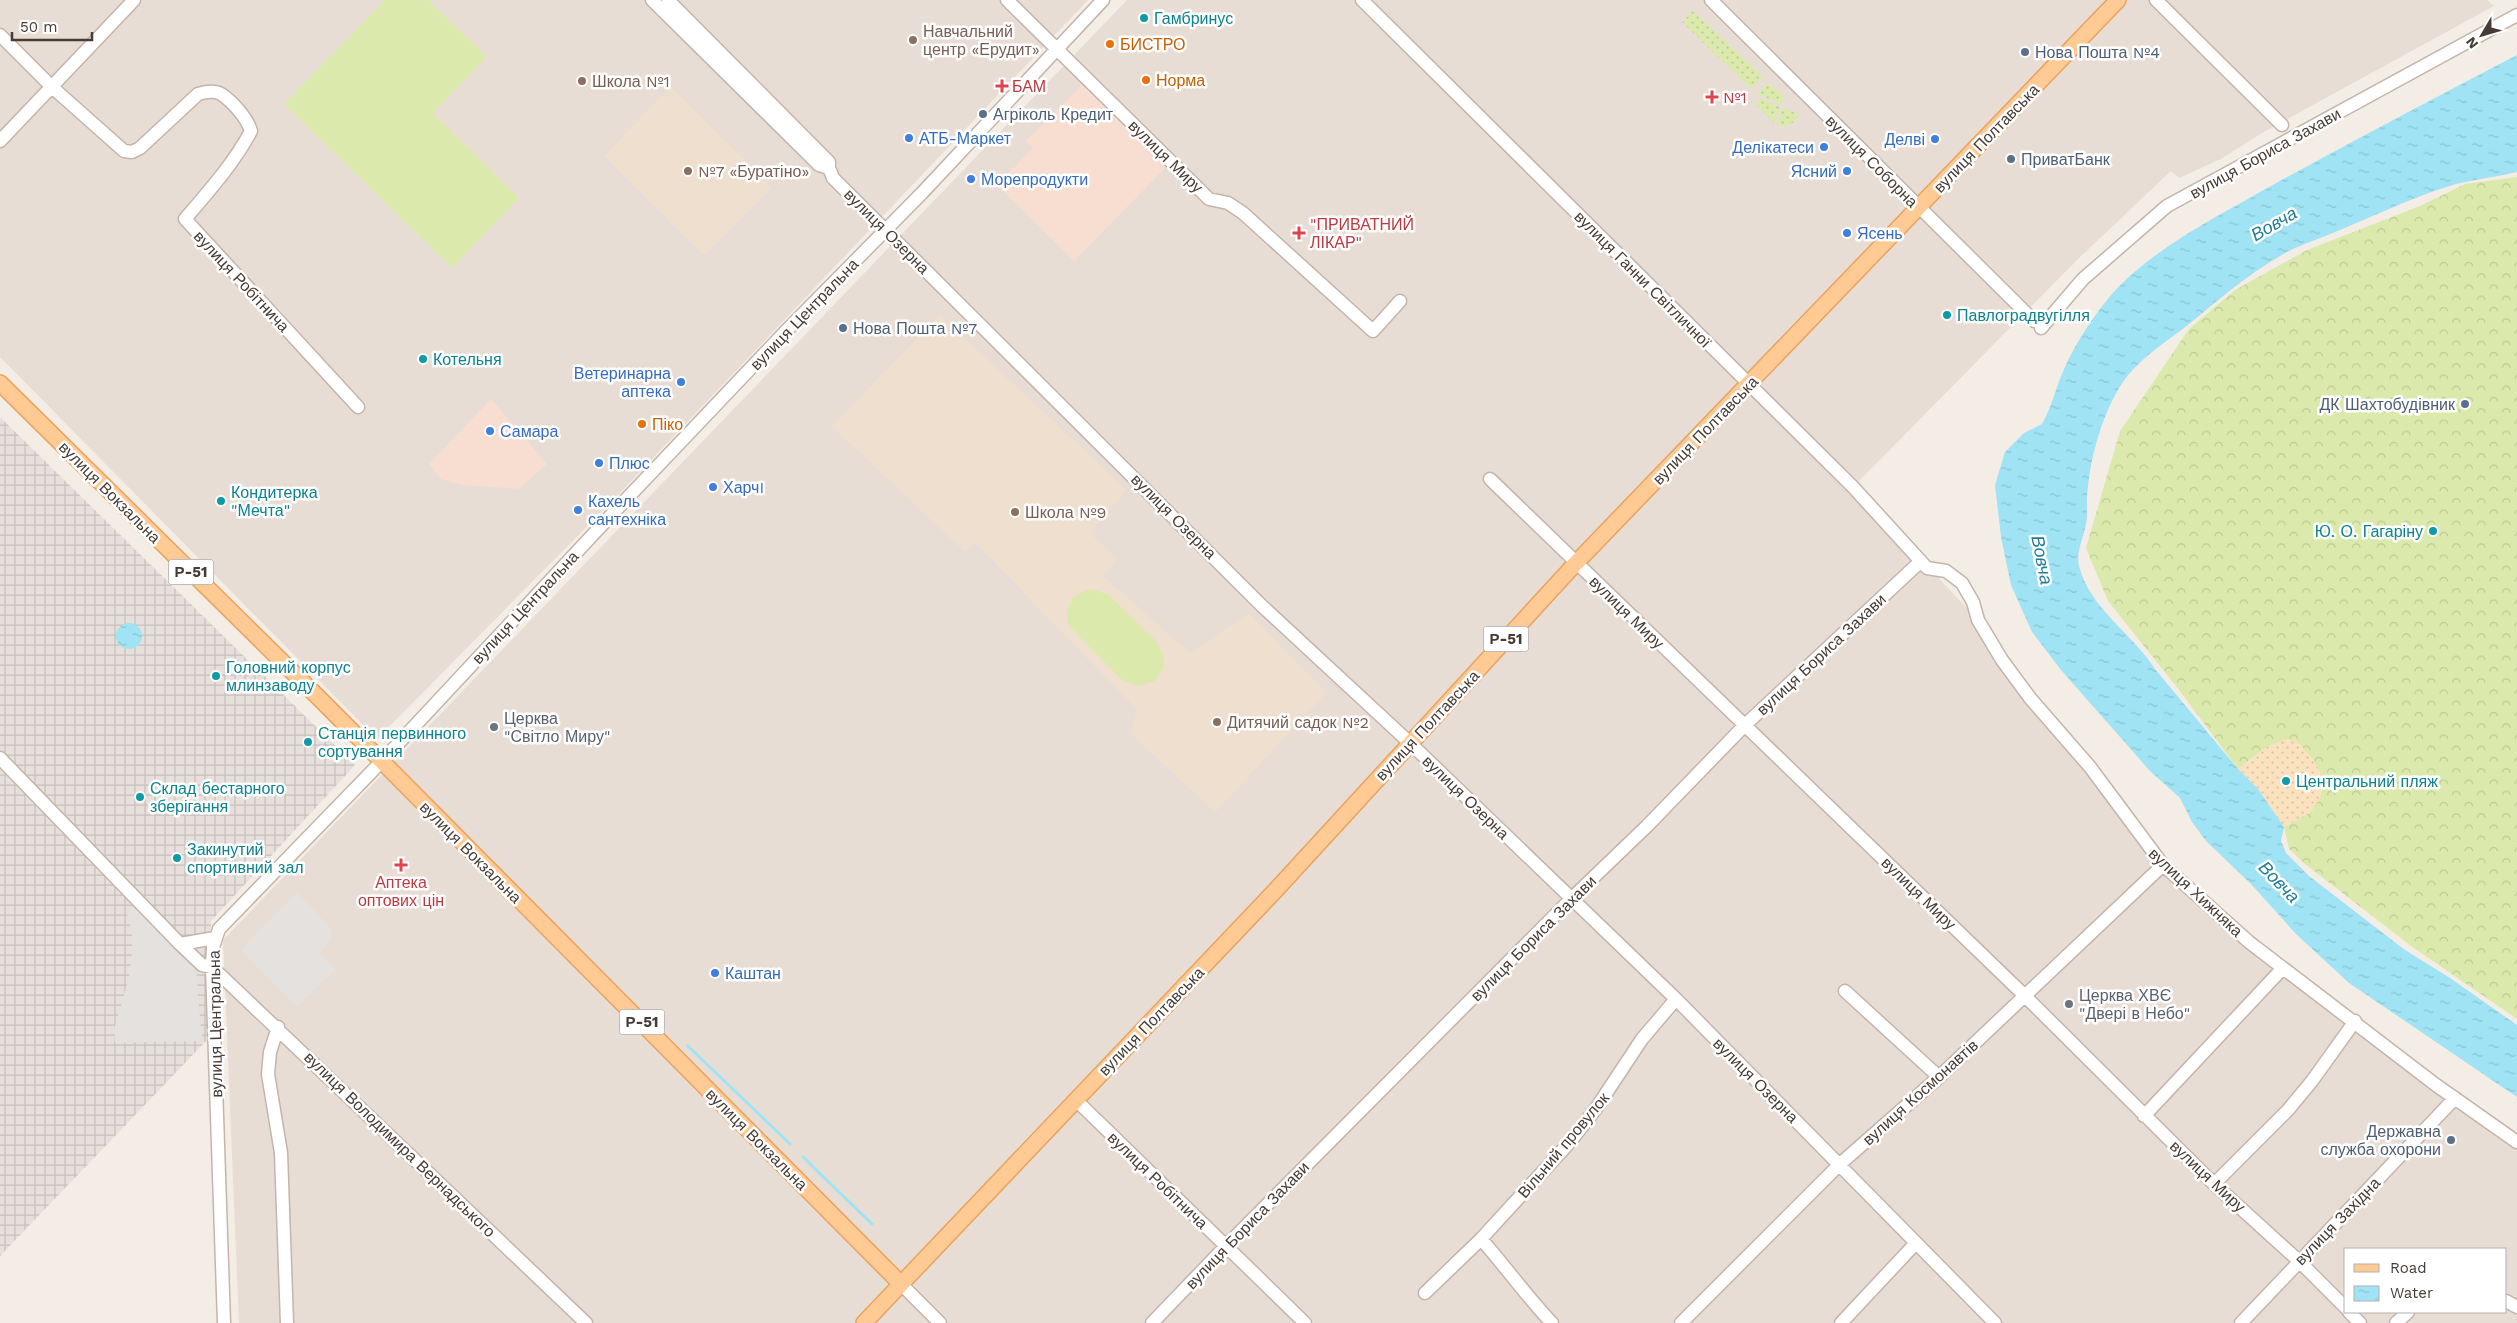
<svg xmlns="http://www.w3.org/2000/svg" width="2517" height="1323" font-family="'Work Sans',sans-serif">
  <defs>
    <pattern id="industrial-grid" width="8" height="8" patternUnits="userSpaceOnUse" patternTransform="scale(1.25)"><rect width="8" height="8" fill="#e6dfdb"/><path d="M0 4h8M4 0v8" fill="none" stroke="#c7c0bd"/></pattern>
    <pattern id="grass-dots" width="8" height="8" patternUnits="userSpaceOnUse" patternTransform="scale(1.25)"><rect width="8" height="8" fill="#dbeaac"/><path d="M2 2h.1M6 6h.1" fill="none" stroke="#bdca95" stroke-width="1.8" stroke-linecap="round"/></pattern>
    <pattern id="forest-crowns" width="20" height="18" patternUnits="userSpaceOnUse" patternTransform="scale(1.25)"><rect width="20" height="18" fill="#dbeaac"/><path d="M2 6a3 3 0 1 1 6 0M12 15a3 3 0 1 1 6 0" fill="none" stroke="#bdca95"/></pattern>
    <pattern id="sand-dots" width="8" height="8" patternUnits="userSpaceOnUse" patternTransform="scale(1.25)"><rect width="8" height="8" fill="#fae2bf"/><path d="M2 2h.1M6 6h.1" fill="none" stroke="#d8c3a5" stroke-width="1.8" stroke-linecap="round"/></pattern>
    <pattern id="water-ripples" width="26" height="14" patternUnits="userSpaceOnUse" patternTransform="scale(1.25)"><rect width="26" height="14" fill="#9fe3f4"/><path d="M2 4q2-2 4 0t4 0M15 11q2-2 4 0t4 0" fill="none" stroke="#8ac4d2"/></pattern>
  </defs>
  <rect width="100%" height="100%" fill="#f4ede6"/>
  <path fill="#e8ddd4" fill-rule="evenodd" d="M0,0h1088l-471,496 -240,243 -377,-382z
    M1127,0h1360l7,6 -232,127 -41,26 -42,19 -8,-7 -94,89 -224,227 125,133 185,245 120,103 234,174v181h-2278l-16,-383zM2346,1249h160v63h-160z"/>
  <path fill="#f7ded0" d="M1086,81l84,82 -96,98 -77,-76 36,-37 -7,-7z
    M491,399l56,65 -28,25 -57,-4 -21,-6 -12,-15z"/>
  <path fill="url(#industrial-grid)" d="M0,417l355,348 -144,156 -4,119 -207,216z"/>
  <path fill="#eedfcf" d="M671,87l101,100 -68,68 -100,-99z
    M940,315l186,175 -36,43 27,26 -14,17 87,77 59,-40 77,80 -111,119 -84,-78 6,-24 -162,-168 -10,10 -133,-126z"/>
  <path fill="url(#grass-dots)" d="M1693,11l70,66 -12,12 -69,-67z
    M1768,83l16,13 -3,8 -24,-10z
    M1759,98l21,9 -6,16 -17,-17z
    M1783,108l16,6c-6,10 -10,15 -23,11z"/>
  <path fill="url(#forest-crowns)" d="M2517,177v842l-106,-73 -106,-82 -16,-15 -5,-22c22,-12 33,-16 39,-42l-58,-37 -27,21 -62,-83 -68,-85 -22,-53 34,-117 69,-102 46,-39 72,-40 113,-44 45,-22z"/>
  <path fill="url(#sand-dots)" d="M2285,739l12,2 16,18 7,13 3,13 -3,13 -9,14 -27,15 -26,-38 -20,-20 27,-21z"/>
  <path fill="#dbeaac" d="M385,0h43l59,57 -54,56 86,85 -67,70 -168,-164z
    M1093,589l16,6 47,46 8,16v9l-9,15 -17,5 -16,-6 -53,-54c-6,-19 3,-35 24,-37z"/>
  <path fill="#e4e1de" d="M297,893l34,35 -1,13 -11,12 17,16 -39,38 -56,-57z
    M135,906l61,63 6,72 -87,2 -1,-13 15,-53 3,-25v-19l-5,-19z"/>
  <path fill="url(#water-ripples)" d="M2517,55v117c-20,5 -41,7 -61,12 -38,11 -73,28 -109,43 -18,8 -36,14 -54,22 -38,19 -71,48 -104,75 -20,16 -43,30 -60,50 -27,32 -44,98 -42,139 1,17 -12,36 -8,53 11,43 54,68 76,103l83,100 20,20 26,38 -3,14 5,12 23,23 96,74 45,28 67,47v72l-168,-114 -53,-49 -45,-50 -45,-43 -14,-19 -12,-24 -30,-27 -89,-101 -29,-38 -21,-47 -10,-48 -6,-52 10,-33 19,-19 18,-9c9,-16 13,-33 20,-50 10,-25 28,-53 45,-74 37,-46 102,-79 153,-108 85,-47 171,-92 257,-137z
    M116 636a13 13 0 1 1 26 0a13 13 0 1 1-26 0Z"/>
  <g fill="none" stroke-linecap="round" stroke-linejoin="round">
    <path stroke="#9fe3f4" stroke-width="3" d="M688,1046l102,98
      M803,1157l69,67"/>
    <defs>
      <path id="minor" d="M652,0l167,165 10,3
        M668,0l161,162v6l4,10 428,427 149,138 266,256 319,324
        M1007,0l202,199 19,4 15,10 130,118 27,-30
        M1362,0l491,487 74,81 19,3 16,12 11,19 5,18 24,40 28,38 60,69 73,98 86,77 187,143 81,57
        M1711,0l323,321
        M2156,0l126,125
        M0,35l52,52 72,64 8,1 8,-4 58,-54c7,-2 16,-4 23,0 12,8 26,24 30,37 -17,32 -42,60 -66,88l173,188
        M0,141l134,-141
        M2041,328l42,-49 84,-73 350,-191
        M1490,479l534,516 190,189 85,77 47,47
        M0,758l180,186 22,21 10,2 374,356
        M180,944l35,-6
        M1845,991l94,86
        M278,1027l-8,25 -2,22 13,79 6,170
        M1076,1100l229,223
        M2144,1116l139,-148
        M2214,1184l74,-74 24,-29 43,-60
        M1481,1239c25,28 46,58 71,84
        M901,1284l39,39
        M1425,1293l56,-54 89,-97 27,-35 45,-68 34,-40
        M2506,1301l11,6
        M2349,1312l11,11
        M224,1323l-12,-356 1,-20 6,-18 163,-168 233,-250 172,-181 135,-137 181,-193
        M1152,1323l74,-77 345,-347 76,-73 98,-101 176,-164
        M1681,1323l159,-159 99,-87 224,-212
        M1841,1323l74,-79
        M2241,1323l214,-225
        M2396,1323l12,-11"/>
      <path id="major" d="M0,383l321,317 580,584
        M864,1323l410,-431 302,-329 542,-563"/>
    </defs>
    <use href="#minor" stroke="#c3b5ab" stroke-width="15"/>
    <use href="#major" stroke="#eaa35e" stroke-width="18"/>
    <use href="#minor" stroke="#fff" stroke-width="12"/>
    <use href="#major" stroke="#ffca94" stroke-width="15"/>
  </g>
  <g fill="#0f9aa8" stroke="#fff" stroke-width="2">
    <circle cx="1144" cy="18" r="5"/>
    <circle cx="1947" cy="315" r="5"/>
    <circle cx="423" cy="359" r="5"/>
    <circle cx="221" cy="501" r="5"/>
    <circle cx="2433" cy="531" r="5"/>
    <circle cx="216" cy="676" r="5"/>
    <circle cx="308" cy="742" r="5"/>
    <circle cx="2286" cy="781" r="5"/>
    <circle cx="140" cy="797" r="5"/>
    <circle cx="177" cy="858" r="5"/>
  </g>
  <g fill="#8d6e63" stroke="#fff" stroke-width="2">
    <circle cx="913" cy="40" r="5"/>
    <circle cx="582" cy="81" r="5"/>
    <circle cx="688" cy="171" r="5"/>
    <circle cx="1015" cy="512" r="5"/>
    <circle cx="1217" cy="722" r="5"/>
  </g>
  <g fill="#e8710a" stroke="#fff" stroke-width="2">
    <circle cx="1110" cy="44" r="5"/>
    <circle cx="1146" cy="80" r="5"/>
    <circle cx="642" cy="424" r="5"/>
  </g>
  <g fill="#5c6f8a" stroke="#fff" stroke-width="2">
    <circle cx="2025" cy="52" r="5"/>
    <circle cx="983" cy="114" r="5"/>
    <circle cx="2011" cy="159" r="5"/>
    <circle cx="843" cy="328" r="5"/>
    <circle cx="2465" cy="404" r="5"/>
    <circle cx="2451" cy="1140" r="5"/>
  </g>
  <g fill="#e0444e" stroke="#fff" stroke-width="2">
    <path d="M999.5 78.5h5v5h5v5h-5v5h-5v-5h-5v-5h5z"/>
    <path d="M1709.5 89.5h5v5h5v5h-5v5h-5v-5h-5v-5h5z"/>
    <path d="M1296.5 225.5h5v5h5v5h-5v5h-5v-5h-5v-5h5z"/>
    <path d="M398.5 857.5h5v5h5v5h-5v5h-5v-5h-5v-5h5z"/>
  </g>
  <g fill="#3f7fe0" stroke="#fff" stroke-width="2">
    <circle cx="909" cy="138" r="5"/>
    <circle cx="1935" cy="139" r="5"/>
    <circle cx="1824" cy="147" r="5"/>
    <circle cx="1847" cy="171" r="5"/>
    <circle cx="971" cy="179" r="5"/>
    <circle cx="1847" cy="233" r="5"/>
    <circle cx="681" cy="382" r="5"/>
    <circle cx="490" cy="431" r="5"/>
    <circle cx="599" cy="463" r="5"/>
    <circle cx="713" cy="487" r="5"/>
    <circle cx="578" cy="510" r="5"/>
    <circle cx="715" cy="973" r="5"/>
  </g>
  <g fill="#6b7280" stroke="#fff" stroke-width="2">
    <circle cx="494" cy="727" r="5"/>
    <circle cx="2069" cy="1004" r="5"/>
  </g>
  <g text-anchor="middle" stroke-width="5" stroke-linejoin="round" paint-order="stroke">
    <g fill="#fff" stroke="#7e7672" stroke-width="1">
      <rect x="168.5" y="559.5" width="45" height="25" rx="4"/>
      <rect x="1483.5" y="626.5" width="45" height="25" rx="4"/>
      <rect x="619.5" y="1009.5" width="45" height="25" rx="4"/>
    </g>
    <g font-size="15" font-weight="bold" fill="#473c35">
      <text x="191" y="577">Р-51</text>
      <text x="1506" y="644">Р-51</text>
      <text x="642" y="1027">Р-51</text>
    </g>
    <g font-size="16" fill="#0d838f" stroke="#fff" text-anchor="start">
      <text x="1154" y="24">Гамбринус</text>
      <text x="1957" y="321">Павлоградвугілля</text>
      <text x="433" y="365">Котельня</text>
      <text x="231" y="498">Кондитерка<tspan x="231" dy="18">"Мечта"</tspan></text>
      <text x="2423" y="537" text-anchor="end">Ю. О. Гагаріну</text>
      <text x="226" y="673">Головний корпус<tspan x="226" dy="18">млинзаводу</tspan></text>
      <text x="318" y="739">Станція первинного<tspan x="318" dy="18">сортування</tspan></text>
      <text x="2296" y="787">Центральний пляж</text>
      <text x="150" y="794">Склад бестарного<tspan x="150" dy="18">зберігання</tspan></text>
      <text x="187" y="855">Закинутий<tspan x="187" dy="18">спортивний зал</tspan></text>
    </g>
    <g font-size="16" fill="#785e54" stroke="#fff" text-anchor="start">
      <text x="923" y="37">Навчальний<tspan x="923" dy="18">центр «Ерудит»</tspan></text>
      <text x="592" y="87">Школа №1</text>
      <text x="698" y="177">№7 «Буратіно»</text>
      <text x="1025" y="518">Школа №9</text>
      <text x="1227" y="728">Дитячий садок №2</text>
    </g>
    <g font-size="16" fill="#c56008" stroke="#fff" text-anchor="start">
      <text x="1120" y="50">БИСТРО</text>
      <text x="1156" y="86">Норма</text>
      <text x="652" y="430">Піко</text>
    </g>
    <g font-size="16" fill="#4e5e75" stroke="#fff" text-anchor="start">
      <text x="2035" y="58">Нова Пошта №4</text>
      <text x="993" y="120">Агріколь Кредит</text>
      <text x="2021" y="165">ПриватБанк</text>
      <text x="853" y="334">Нова Пошта №7</text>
      <text x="2455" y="410" text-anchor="end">ДК Шахтобудівник</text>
      <text x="2441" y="1137" text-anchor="end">Державна<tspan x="2441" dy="18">служба охорони</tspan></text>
    </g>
    <g font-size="16" fill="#be3a42" stroke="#fff" text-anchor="start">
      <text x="1012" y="92">БАМ</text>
      <text x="1723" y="103">№1</text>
      <text x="1310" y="230">"ПРИВАТНИЙ<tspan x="1310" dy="18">ЛІКАР"</tspan></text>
      <text x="401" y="888" text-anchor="middle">Аптека<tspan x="401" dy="18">оптових цін</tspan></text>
    </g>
    <g font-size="16" fill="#366cbe" stroke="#fff" text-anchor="start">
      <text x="919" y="144">АТБ-Маркет</text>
      <text x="1925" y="145" text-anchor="end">Делві</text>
      <text x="1814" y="153" text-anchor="end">Делiкатеси</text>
      <text x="1837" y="177" text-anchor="end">Ясний</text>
      <text x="981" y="185">Морепродукти</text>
      <text x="1857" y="239">Ясень</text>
      <text x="671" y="379" text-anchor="end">Ветеринарна<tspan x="671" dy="18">аптека</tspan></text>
      <text x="500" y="437">Самара</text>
      <text x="609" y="469">Плюс</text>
      <text x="723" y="493">ХарчI</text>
      <text x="588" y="507">Кахель<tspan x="588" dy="18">сантехніка</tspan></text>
      <text x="725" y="979">Каштан</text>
    </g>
    <g font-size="16" fill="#473c35" stroke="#fff">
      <text transform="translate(1986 138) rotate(-46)" y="6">вулиця Полтавська</text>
      <text transform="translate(2265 153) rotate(-29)" y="6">вулиця Бориса Захави</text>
      <text transform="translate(1166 156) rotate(44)" y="6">вулиця Миру</text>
      <text transform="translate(1872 161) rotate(45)" y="6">вулиця Соборна</text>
      <text transform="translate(887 231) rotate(45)" y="6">вулиця Озерна</text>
      <text transform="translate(1643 279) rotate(45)" y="6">вулиця Ганни Світличної</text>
      <text transform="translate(242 281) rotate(47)" y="6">вулиця Робітнича</text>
      <text transform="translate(804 314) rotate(-46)" y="6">вулиця Центральна</text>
      <text transform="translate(1705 430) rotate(-46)" y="6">вулиця Полтавська</text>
      <text transform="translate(110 492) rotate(45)" y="6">вулиця Вокзальна</text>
      <text transform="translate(1174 516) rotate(45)" y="6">вулиця Озерна</text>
      <text transform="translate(525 607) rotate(-47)" y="6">вулиця Центральна</text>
      <text transform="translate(1627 612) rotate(44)" y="6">вулиця Миру</text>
      <text transform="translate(1821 654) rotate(-43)" y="6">вулиця Бориса Захави</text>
      <text transform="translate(1427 725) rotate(-47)" y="6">вулиця Полтавська</text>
      <text transform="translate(1466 797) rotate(44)" y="6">вулиця Озерна</text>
      <text transform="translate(471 852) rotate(45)" y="6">вулиця Вокзальна</text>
      <text transform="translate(2196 892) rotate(43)" y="6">вулиця Хижняка</text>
      <text transform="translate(1919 893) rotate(44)" y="6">вулиця Миру</text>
      <text transform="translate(1533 938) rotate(-45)" y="6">вулиця Бориса Захави</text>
      <text transform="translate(1151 1021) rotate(-46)" y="6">вулиця Полтавська</text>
      <text transform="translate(215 1024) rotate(-91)" y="6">вулиця Центральна</text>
      <text transform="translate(1756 1080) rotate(45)" y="6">вулиця Озерна</text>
      <text transform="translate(1920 1092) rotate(-42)" y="6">вулиця Космонавтів</text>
      <text transform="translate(757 1139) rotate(45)" y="6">вулиця Вокзальна</text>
      <text transform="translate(400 1144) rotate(44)" y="6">вулиця Володимира Вернадського</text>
      <text transform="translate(1563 1145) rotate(-50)" y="6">Вільний провулок</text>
      <text transform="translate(2208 1176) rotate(43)" y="6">вулиця Миру</text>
      <text transform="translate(1158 1180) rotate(44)" y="6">вулиця Робітнича</text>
      <text transform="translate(2337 1221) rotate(-46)" y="6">вулиця Західна</text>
      <text transform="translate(1247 1225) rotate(-46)" y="6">вулиця Бориса Захави</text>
    </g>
    <g font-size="16" fill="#5b616d" stroke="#fff" text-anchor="start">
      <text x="504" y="724">Церква<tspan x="504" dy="18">"Світло Миру"</tspan></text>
      <text x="2079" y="1001">Церква ХВЄ<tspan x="2079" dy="18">"Двері в Небо"</tspan></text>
    </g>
    <g font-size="18" font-style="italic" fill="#237e97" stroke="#fff">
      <text transform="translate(2274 224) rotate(-30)" y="6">Вовча</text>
      <text transform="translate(2042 560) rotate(79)" y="6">Вовча</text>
      <text transform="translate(2279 882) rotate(46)" y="6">Вовча</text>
    </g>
  </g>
  <rect x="2344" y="1248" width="162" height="65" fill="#ffffff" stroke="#b5b1ae"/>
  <rect x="2354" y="1264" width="25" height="8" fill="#ffca94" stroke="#b5b1ae"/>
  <text x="2390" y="1273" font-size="15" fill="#473c35">Road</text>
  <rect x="2354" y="1286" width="25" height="15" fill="url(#water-ripples)" stroke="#b5b1ae"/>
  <text x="2390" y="1298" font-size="15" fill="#473c35">Water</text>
  <g transform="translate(2482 35) rotate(232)" stroke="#ffffff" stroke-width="4" paint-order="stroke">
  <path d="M0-4L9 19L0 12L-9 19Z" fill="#473c35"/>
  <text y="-8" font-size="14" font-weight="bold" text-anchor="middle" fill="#473c35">N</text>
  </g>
  <path d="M12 32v8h80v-8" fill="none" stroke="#473c35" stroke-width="2.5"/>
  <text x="20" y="32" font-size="15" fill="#473c35" stroke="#ffffff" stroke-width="4" paint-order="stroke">50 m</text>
</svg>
